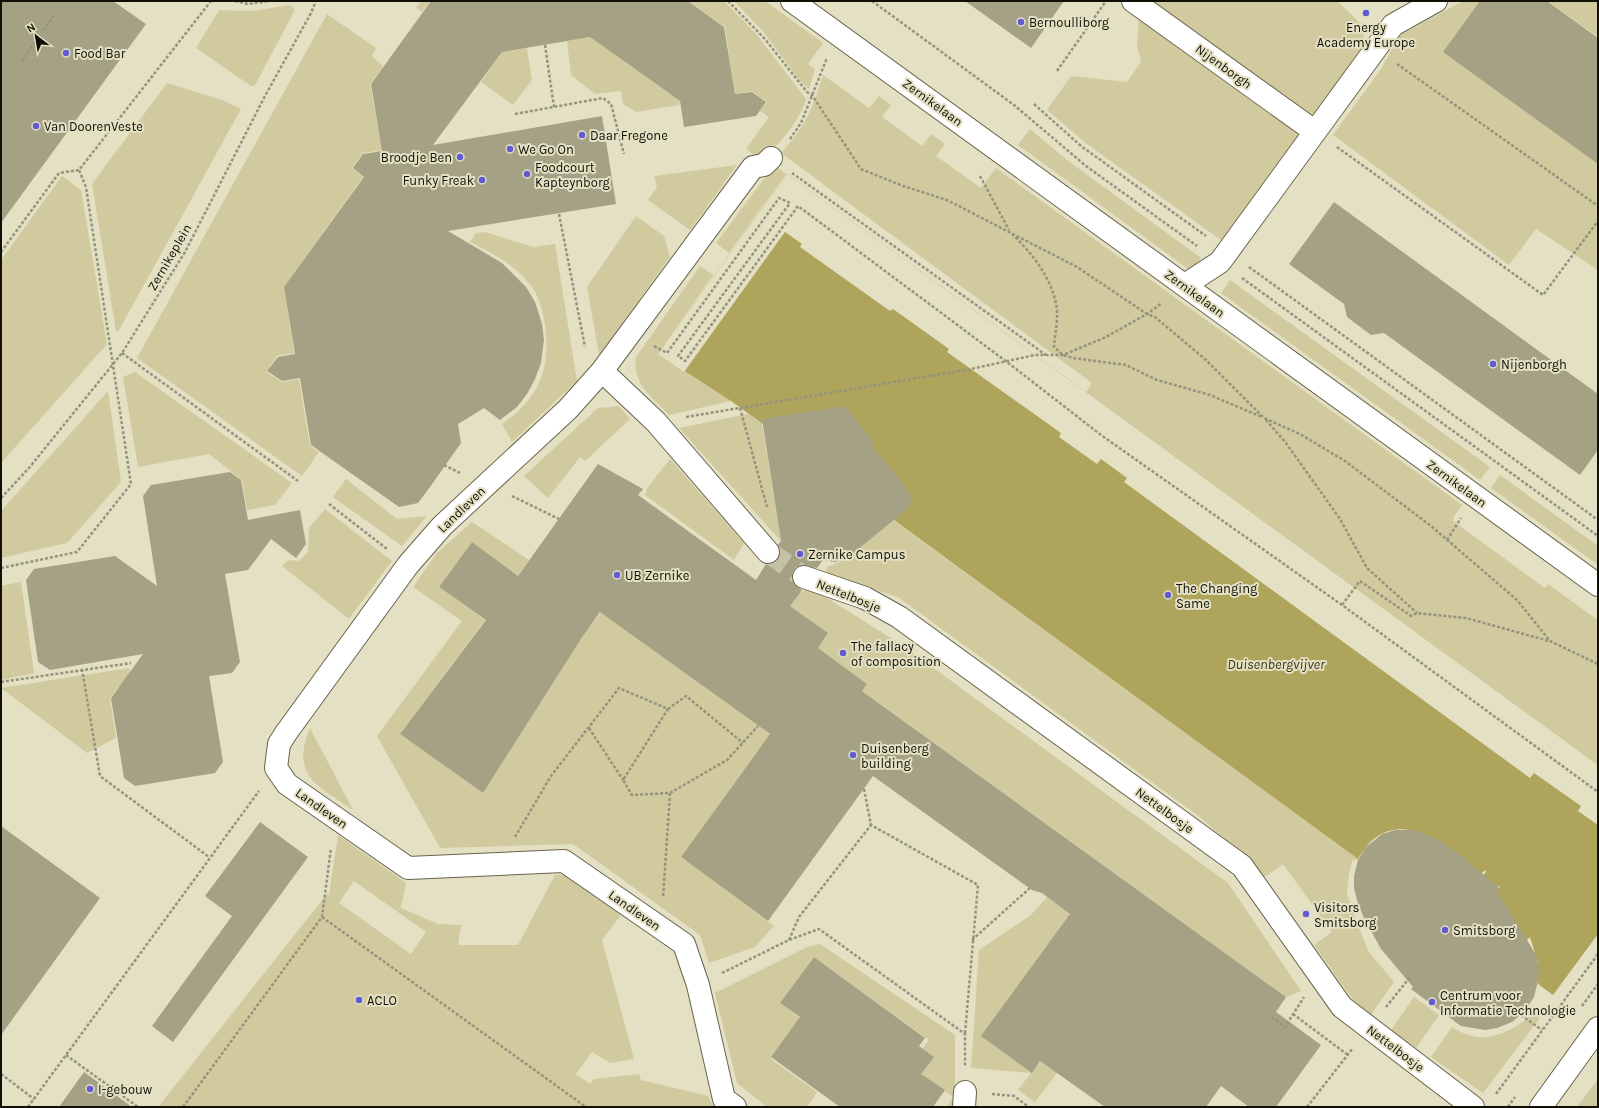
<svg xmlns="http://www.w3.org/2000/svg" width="1599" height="1108" font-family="Karla,sans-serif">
  <rect width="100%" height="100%" fill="#e3e0c3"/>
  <path fill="#d1ca9f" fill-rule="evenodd" d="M421,1h9l-8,11 -6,-4z
    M689,1h35l33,34 49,64c-8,25 -26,43 -44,62l-16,-12 23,-32 -9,-6 7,-9 -15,-11 -17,3 -10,-67z
    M734,1h31l58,42 -15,21 7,5 -6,20 -9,-8 -38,-51z
    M1151,1h186l25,24 2,16 -11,22 -42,55z
    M1463,1h17l118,163v106l-62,-41 -27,36 -176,-130 48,-66 18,-33z
    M1548,1h50v36z
    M290,5l5,5 -40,75 -4,1 -55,-38 23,-38 33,1z
    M327,14l49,34 -4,8 11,10 -13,18 12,66 -19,3 -11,15 11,9 -79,110 10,66 -17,3 -11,16 16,10 17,-3 11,67 9,6 -17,24 -165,-118z
    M1139,15l162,117 -80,108 -134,-96 -40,-34 24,-34 56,6 14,-20 -4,-17z
    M590,37l78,56 10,-1 2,13 -44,7 -13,-8 -2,-13 -26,3 -24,-19 -4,-34z
    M527,48l5,32 -19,25 -32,-23 21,-30z
    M823,75l46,33 10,-12 12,9 -9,12 40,29 9,-12 14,10 -9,12 45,32 15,-20 466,337 -8,11 -1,5 92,67 3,-4 50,36v145l-512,-373 6,-9 -311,-230c25,-28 31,-42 42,-78z
    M167,83l55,17 19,9 -123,223 -2,-1 -24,-147z
    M1030,129l37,31 134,98 -10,13 -173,-126z
    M737,165l-47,65 -42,-30 9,-13 -3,-11z
    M776,166l10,8 -57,79 -13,-10 56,-75z
    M62,176l19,14 26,154 -106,119v-203z
    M636,216l28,20 6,21 -71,98 -12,-68z
    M485,232l48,15 22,-3 22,137 -65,61 -10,-18c37,-26 49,-54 43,-99 -2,-13 -6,-31 -16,-42 -15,-19 -38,-30 -59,-41l6,-9z
    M700,266l13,9 -55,79 73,47 -62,14c-17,-18 -37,-31 -33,-58z
    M1230,280l260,187 -10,13 -259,-187z
    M135,372l157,111 -17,22 -28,5 -5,-30 -33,-26 -71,13 -15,-90z
    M108,391l13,91 -54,61 -66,15v-47z
    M619,406l11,13 -45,42 -5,-4 -32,41 -24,-22 74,-68z
    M748,414l14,10 19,117 -102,-113z
    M670,459l74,84 -10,17 -89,-65 3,-8z
    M1500,475l98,71v19l-107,-77z
    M346,479l51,40 30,-3 -25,30 -69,-49z
    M325,509l67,52 -43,58 -67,-53 6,-6 11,1 9,-9 1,-24z
    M893,520l465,339 -6,2 -3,14 -2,18 11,33 11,26 25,30 -24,34 -18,-18 -38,-53 18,-13 -49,-68 -18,13 -18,-20 -50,-42 -299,-218 -72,-23 1,-7 19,-8z
    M472,522l57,38 -11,16 -46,-34 -33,45 46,33 -85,114 83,59 98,-154 20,-27 171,124 -13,13 -78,108 93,69 -19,21 -46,16 -9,-28 -127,-91 -133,4 -63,-112 85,-115 -49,-34 24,-34z
    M21,582l13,91 -33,7v-94z
    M811,588l91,57 326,238 73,108 -15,6 -426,-308 7,-5 -49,-36 10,-15 -38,-27 9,-13z
    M129,668l3,15 -14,4 -8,11 6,40 -29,15 -86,-65z
    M310,728l43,82c-35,-24 -63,-34 -43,-82z
    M338,835l68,48 -5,25 37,16 23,1 -3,20h60l37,-70h11l55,40 -19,25 32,119 -24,4 -18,-11 -16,22 14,10 4,-5 45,-5 2,6 67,16 6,11h-556l169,-213 2,1zM354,881l72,51 -15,22 -72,-51z
    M1047,897l23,16 -38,159 9,-11 16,12 -22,29 -17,-12 13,-17 -60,-5 8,-118 52,-35z
    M820,944l135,91v72h-8l6,-10 -43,-31 19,-26 -115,-83 -34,46 20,15 -29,41 46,33 -10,15h-40l-30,-24 -22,-90 92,-46z
    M1414,997l25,18 -23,33 -25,-18z
    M1535,1013l5,5 -57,75 -52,-36 21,-30c30,21 57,6 83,-14z
    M1598,1079v28h-21z"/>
  <path fill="#afa45b" d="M787,174l811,591v169l-45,61 -15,-11v-21l-8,-26 -4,4 -30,-50 4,-4 -1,-1 -4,3 -14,-11 5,-6 -1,-2 -4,4c-34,-31 -90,-75 -123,-15l-627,-458 -73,-47z"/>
  <path fill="#e3e0c3" d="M787,174l811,591v60l-20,-14 3,-5 -47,-33 -4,5 -406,-296 3,-4 -26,-19 -4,5 -38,-27 2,-4 -114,-81 2,-3 -56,-40 -3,2 -90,-64 2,-3 -17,-12 -101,140 -26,-18z"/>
  <path fill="#a5a185" d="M1,1h112l33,23 -145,199z
    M431,1h257l36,26 11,67 17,-2 14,10 -10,14 -72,11 -4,-26 -90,-64 -88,15 -69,93 169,-29 14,88 -168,27 54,32 24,24 9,15 7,22 2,16 -3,23 -6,16 -8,15 -10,13 -17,13 -16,-12 -26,16 3,19 -31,44 -12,16 -19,4 -88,-62 -11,-67 -18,3 -15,-10 11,-14 17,-3 -11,-67 80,-110 -11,-9 10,-14 19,-3 -11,-67z
    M965,1h99l-33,47z
    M1480,1h67l51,37v126l-155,-112z
    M1334,202l264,192v56l-18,25 -196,-142 -13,2 -24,-18 -3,-13 -55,-40z
    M845,406l29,36 -3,3 37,45 2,4 1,9 -5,7 -60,49 -11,3 -12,-2 -6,8 -15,-3 -6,2 -4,6v7l3,5 7,5 -12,16 38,27 -10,15 49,36 -5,7 424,306 -10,15 45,33 -45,62h-27l-28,-21 -15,21h-101l-65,-46 -8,12 -51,-37 89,-122 -28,-21 -10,-3 -159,-114 -105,145 -87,-64 89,-123 -170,-122 -19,27 -98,154 -83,-59 86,-114 -47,-33 33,-45 46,34 80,-112 45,25 -5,6 118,85 10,-16 10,-2 4,-6v-6l-2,-5 3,-4 -19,-122z
    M230,472l11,8 7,40 52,-10 6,34 -10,14 -25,-19 -23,31 -23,4 15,88 -8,11 -23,3 14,86 -8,11 -80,13 -11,-8 -13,-80 32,-44 -93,16 -12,-8 -12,-82 8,-11 81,-13 42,30 -14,-90 8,-11z
    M260,822l48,35 -135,185 -21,-16 80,-110 -27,-20z
    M1,826l99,72 -99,137z
    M1395,830h19l23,9 26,18 36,31 -2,3 39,64 3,14 -1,12 -4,16 -9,14 -13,11 -15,6 -12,2 -24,-4 -50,-37 2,-2 -32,-38 -16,-29 -7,-16 -4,-16v-12l4,-16 7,-12 17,-14z
    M814,957l111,81 -6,8 15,11 -13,17 24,16 -12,17h-93l-69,-50 29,-40 -20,-14z
    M84,1072l48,35h-73z"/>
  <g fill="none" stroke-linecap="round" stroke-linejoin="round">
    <path stroke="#c4c1a7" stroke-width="22" stroke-dasharray="22 11" stroke-linecap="butt" d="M768,552l36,25"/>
    <defs>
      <path id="minor" d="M792,1l806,584
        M1133,1l181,130
        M1185,285l35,-23 173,-237 43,-24
        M602,371l54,51 112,130
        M804,577l61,21 34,19 343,249 100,141 131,100
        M735,1107l-11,-8 -26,-114 -14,-41 -120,-83 -156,7 -121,-84 -11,-16 3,-24 7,-11 122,-168 34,-39 126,-117 34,-38 151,-204 11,-2 7,-7
        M964,1107l1,-15
        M1541,1107l57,-79"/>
    </defs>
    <use href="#minor" stroke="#68644b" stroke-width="24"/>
    <path stroke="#95937d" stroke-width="2.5" stroke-dasharray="3 2" stroke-linecap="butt" d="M235,1l13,3 22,-3
      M728,1l36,37 43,54 5,3 49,74 42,17 44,14 62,32 68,35 70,47 8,3 51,43 58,58 36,16 45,27 86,65 86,74 33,41 48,23
      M872,1l142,104 72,61 111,80
      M44,30l11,-16
      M545,45l9,62
      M22,61l18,-26
      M1397,64l201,142
      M1057,71l49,-70
      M1034,104l47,42 125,90
      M515,114l88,-16 8,6 13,50
      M790,139l11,-16 26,-65
      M1337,147l206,148 55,-74
      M792,173l254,182
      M980,176l29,54
      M559,214l26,133
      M1012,234c19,18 39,43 44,70 3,13 -1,29 -2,43l9,8 10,3 53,7 31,15 53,15 52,22
      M1,252l58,-79 20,-3 132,-169
      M1249,267l349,253
      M1242,278l356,258
      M654,346l13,7 112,-155 11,5 -112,153 7,5 113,-155 209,156 94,73 241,170 256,187
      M122,353l176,128
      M740,408l27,99
      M686,417l285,-48 64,-14h28l43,-18 41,-23 15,-11
      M1266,420l20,23 54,76 27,49 50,45
      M444,465l16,8
      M512,496l47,23
      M1,498l28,-30 93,-115 63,-101 80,-156 46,-83 5,-12
      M329,504l58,45
      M1447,540l14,-22
      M1,568l76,-16 54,-68 -45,-297 -7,-17
      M1342,605l18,-24 51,35 6,-3 49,5 83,23
      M82,669l18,107 109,81
      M1,682l130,-19
      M668,709l18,-13 57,47
      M589,728l34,52
      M864,789l7,36 107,60 -13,148
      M670,793l57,-33 31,-34
      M515,837l36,-61 68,-88 49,21 -45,71 9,15 38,-2 -7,105
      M322,917l264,190
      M789,940l10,-23 72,-92
      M972,940l59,-53
      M722,973l67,-33 30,-11 146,105v32
      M1582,1006l16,-22
      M1386,1007l25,-31
      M1293,1014l55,41
      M1521,1015l21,15
      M1272,1017l13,10 19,-30
      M66,1055l72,52
      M1,1074l33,25
      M992,1094l22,2 15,11
      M1496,1094l102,-140
      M28,1107l231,-316
      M183,1107l139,-190 9,-69
      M1307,1107l46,-59
      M1508,1107l7,-10"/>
    <use href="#minor" stroke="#fff" stroke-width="22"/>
  </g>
  <g fill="#605ad3" stroke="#e3e0c3" stroke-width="1.5">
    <circle cx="1366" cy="13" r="4"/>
    <circle cx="1021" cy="22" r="4"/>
    <circle cx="66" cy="53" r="4"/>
    <circle cx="36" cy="126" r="4"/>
    <circle cx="582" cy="135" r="4"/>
    <circle cx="510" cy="149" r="4"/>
    <circle cx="460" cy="157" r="4"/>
    <circle cx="527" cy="174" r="4"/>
    <circle cx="482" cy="180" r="4"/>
    <circle cx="1493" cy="364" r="4"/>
    <circle cx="800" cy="554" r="4"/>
    <circle cx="617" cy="575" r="4"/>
    <circle cx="1168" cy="595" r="4"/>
    <circle cx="843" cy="653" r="4"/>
    <circle cx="853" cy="755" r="4"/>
    <circle cx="1306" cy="914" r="4"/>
    <circle cx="1445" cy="930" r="4"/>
    <circle cx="359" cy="1000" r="4"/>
    <circle cx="1432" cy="1002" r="4"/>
    <circle cx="90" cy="1089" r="4"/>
  </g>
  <g text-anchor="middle" stroke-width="4" stroke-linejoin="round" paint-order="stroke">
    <g font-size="13" fill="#111006" stroke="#e3e0c3" text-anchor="start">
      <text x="1029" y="27">Bernoulliborg</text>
      <text x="1366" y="32" text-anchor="middle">Energy<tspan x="1366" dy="15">Academy Europe</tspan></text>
      <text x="74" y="58">Food Bar</text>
      <text x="44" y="131">Van DoorenVeste</text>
      <text x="590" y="140">Daar Fregone</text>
      <text x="518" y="154">We Go On</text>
      <text x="452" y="162" text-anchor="end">Broodje Ben</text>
      <text x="535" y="172">Foodcourt<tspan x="535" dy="15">Kapteynborg</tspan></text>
      <text x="474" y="185" text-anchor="end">Funky Freak</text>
      <text x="1501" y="369">Nijenborgh</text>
      <text x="808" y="559">Zernike Campus</text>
      <text x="625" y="580">UB Zernike</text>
      <text x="1176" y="593">The Changing<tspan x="1176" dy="15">Same</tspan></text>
      <text x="851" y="651">The fallacy<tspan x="851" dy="15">of composition</tspan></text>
      <text x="861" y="753">Duisenberg<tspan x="861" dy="15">building</tspan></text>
      <text x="1314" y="912">Visitors<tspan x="1314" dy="15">Smitsborg</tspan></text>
      <text x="1453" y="935">Smitsborg</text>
      <text x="1440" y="1000">Centrum voor<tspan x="1440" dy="15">Informatie Technologie</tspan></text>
      <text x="367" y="1005">ACLO</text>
      <text x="98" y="1094">I-gebouw</text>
    </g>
    <g font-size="13" fill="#111006" stroke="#e3e0c3">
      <text transform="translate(1224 66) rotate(36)" y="5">Nijenborgh</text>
      <text transform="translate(933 102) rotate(36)" y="5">Zernikelaan</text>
      <text transform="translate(169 257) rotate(-60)" y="5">Zernikeplein</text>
      <text transform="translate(1195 293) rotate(36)" y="5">Zernikelaan</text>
      <text transform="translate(1457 483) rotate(36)" y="5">Zernikelaan</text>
      <text transform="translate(461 509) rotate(-44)" y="5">Landleven</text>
      <text transform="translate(849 595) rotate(22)" y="5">Nettelbosje</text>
      <text transform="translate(322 808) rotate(35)" y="5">Landleven</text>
      <text transform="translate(1165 810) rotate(36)" y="5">Nettelbosje</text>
      <text transform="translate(635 910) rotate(35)" y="5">Landleven</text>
      <text transform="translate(1396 1048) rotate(37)" y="5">Nettelbosje</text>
    </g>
    <g font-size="14" font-style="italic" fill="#3a3514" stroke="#e3e0c3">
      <text x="1276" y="669">Duisenbergvijver</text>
    </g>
  </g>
  <rect width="1599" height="1108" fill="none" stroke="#111006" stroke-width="4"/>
  <g transform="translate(36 36) rotate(329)" stroke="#e3e0c3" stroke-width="3" paint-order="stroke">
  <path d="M0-3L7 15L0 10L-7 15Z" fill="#111006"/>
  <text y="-6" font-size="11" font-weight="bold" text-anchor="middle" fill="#111006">N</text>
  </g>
</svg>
